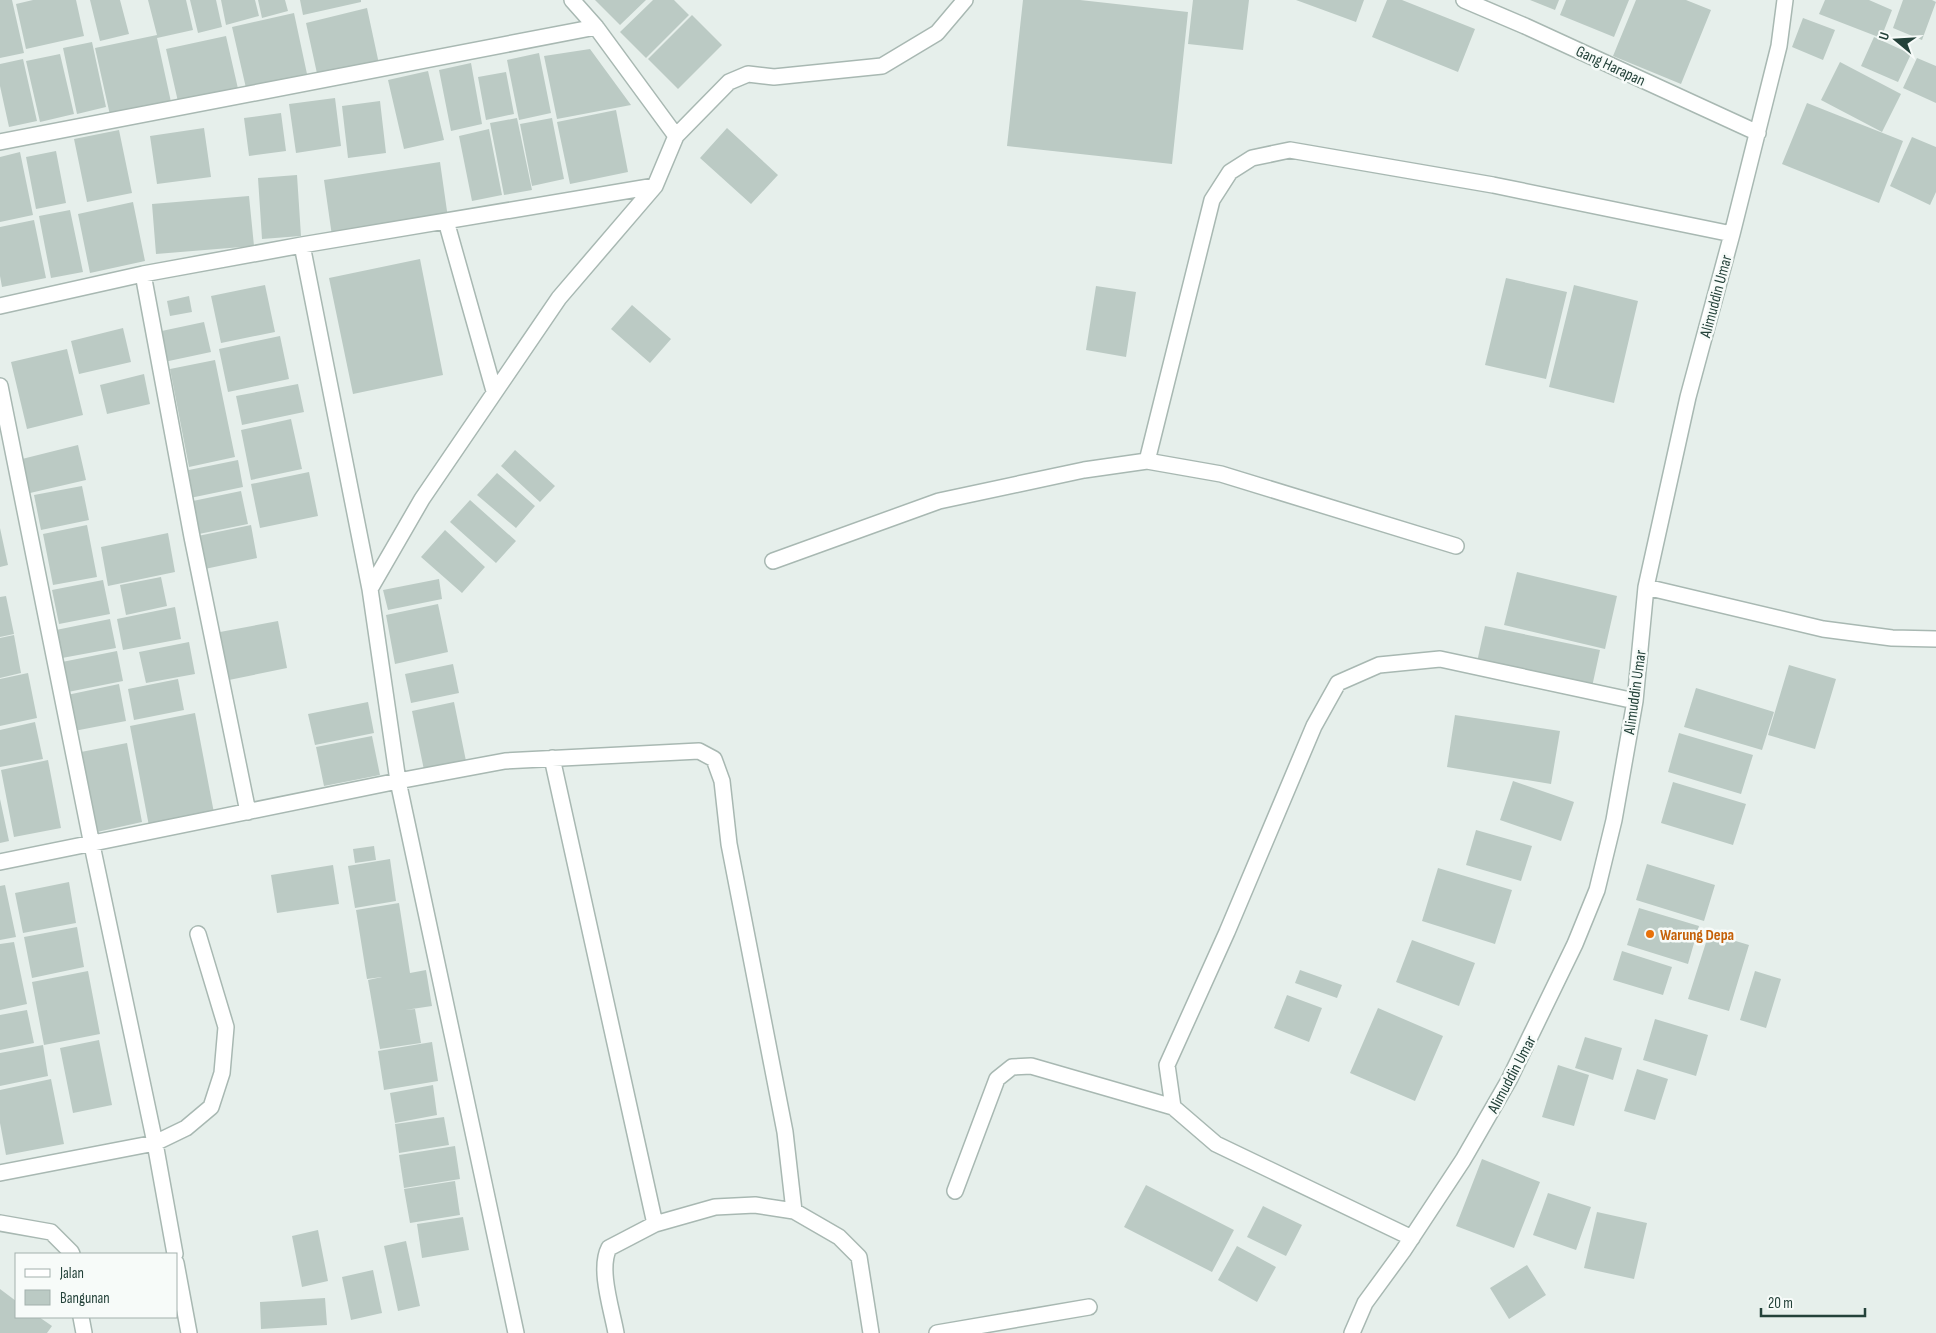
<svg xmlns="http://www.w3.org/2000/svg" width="1936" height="1333" font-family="'Sofia Sans Condensed',sans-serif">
  <rect width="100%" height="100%" fill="#e6efeb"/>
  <path fill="#bbcac4" d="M0,0h12l12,53 -24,5z
    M33,0h43l8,36 -58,13 -10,-45z
    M90,0h30l9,34 -29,7z
    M148,0h38l7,30 -36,8 14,64 -61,13 -15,-67 62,-13z
    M190,0h26l6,27 -24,6z
    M221,0h34l4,16 -33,9z
    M258,0h27l3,11 -26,7z
    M300,0h61v2l-58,13z
    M595,0h51l-26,25z
    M653,0h21l15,15 -43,43 -26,-26z
    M1023,0h57l108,12 -16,152 -165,-18z
    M1193,0h56l-6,50 -55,-6z
    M1296,0h68l-8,22z
    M1387,0h15l73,29 -17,43 -86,-35z
    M1530,0h29l-4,10z
    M1566,0h63l-15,37 -54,-22z
    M1636,0h50l25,10 -30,74 -68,-28z
    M1825,0h44l23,10 -11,28 -62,-24z
    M1903,0h29l4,2 -14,38 -29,-12z
    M367,8l12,56 -61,14 -12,-55z
    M294,13l13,61 -61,14 -14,-61z
    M692,15l30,30 -44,44 -30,-30z
    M1803,18l32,12 -12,30 -31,-13z
    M226,36l13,57 -60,13 -13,-57z
    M1874,37l37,17 -13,28 -37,-16z
    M92,42l14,65 -29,7 -14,-66z
    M590,49l41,56 -74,14 -13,-63z
    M539,53l12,60 -32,7 -12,-60z
    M60,54l14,60 -34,8 -14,-61z
    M1917,58l19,8v37l-33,-15z
    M23,59l14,62 -28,6 -9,-41v-22z
    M1840,62l61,32 -19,38 -61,-32z
    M471,63l11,61 -31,7 -12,-61z
    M428,71l16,69 -40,9 -16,-69z
    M506,72l8,42 -28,6 -8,-43z
    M335,98l6,48 -45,7 -7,-49z
    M380,101l6,52 -38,5 -6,-52z
    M1807,103l96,38 -24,62 -97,-39z
    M616,110l12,62 -58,12 -13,-62z
    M281,113l5,38 -37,5 -5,-38z
    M517,118l15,72 -28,5 -14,-72z
    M552,118l12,61 -32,7 -12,-62z
    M204,128l7,49 -54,7 -7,-48z
    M727,128l51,47 -27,29 -51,-46z
    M489,129l13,66 -30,6 -13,-65z
    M119,130l13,63 -45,9 -13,-63z
    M1912,137l24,10v45l-6,13 -40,-19z
    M56,151l10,52 -30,6 -10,-52z
    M20,152l13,63 -33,7v-65z
    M440,162l8,56 -116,18 -8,-56z
    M297,175l4,61 -39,3 -4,-61z
    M249,196l5,50 -98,8 -4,-50z
    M133,202l12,59 -55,12 -12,-59z
    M70,210l13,62 -32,6 -12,-62z
    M34,220l12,58 -44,9 -2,-11v-49z
    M420,259l23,116 -90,19 -24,-116z
    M1506,278l61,14 -21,87 -61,-14z
    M265,285l10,47 -54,11 -10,-47z
    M1574,285l64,16 -24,102 -65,-16z
    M1096,286l40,6 -10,65 -40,-7z
    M189,296l3,16 -22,4 -3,-15z
    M632,305l39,34 -21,24 -39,-34z
    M204,322l7,30 -47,10 -7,-30z
    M123,328l8,34 -52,12 -8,-33z
    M280,336l9,43 -61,13 -9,-43z
    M67,349l16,66 -56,14 -16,-67z
    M215,360l20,97 -46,10 -19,-98z
    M144,374l6,30 -43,10 -7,-29z
    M298,384l6,28 -62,13 -6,-29z
    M291,419l11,50 -51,11 -10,-50z
    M78,445l8,35 -56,13 -8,-34z
    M515,450l40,36 -15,16 -39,-36z
    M238,460l5,27 -53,11 -6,-27z
    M309,472l9,44 -58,12 -9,-44z
    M497,473l38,33 -19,22 -39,-33z
    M82,486l7,34 -48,10 -7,-35z
    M241,491l7,33 -54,11 -6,-33z
    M470,500l46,41 -20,22 -46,-41z
    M87,525l10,52 -44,8 -10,-51z
    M251,525l6,33 -57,12 -7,-33z
    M0,528l8,37 -8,2z
    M445,530l40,37 -23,26 -41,-36z
    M168,533l7,39 -67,14 -7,-39z
    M1517,572l100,24 -12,53 -101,-24z
    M161,577l6,29 -41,9 -6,-30z
    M439,579l3,20 -54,11 -5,-20z
    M103,580l7,34 -51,10 -7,-34z
    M6,596l8,38 -14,3v-40z
    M438,604l10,48 -53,12 -9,-49z
    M175,607l6,32 -58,11 -6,-31z
    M110,619l6,29 -54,10 -6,-28z
    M278,621l9,47 -58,12 -9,-48z
    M1485,626l115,24 -8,37 -115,-25z
    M14,635l7,38 -21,5v-40z
    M189,642l6,32 -49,9 -7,-31z
    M117,651l6,30 -55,11 -6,-30z
    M453,664l6,29 -48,10 -6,-29z
    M1789,665l47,14 -21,70 -47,-14z
    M28,673l9,45 -37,8v-47z
    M178,679l6,31 -50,10 -6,-31z
    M119,684l7,37 -52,10 -7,-36z
    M1696,688l78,24 -12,38 -78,-23z
    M368,702l6,31 -59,12 -7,-31z
    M454,702l12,59 -42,9 -12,-59z
    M195,713l19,100 -65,13 -19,-100z
    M1455,715l105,16 -9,53 -104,-17z
    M35,722l8,37 -43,8v-37z
    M1679,733l74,22 -12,39 -73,-22z
    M372,736l8,39 -56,11 -8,-39z
    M127,743l15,79 -45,10 -16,-80z
    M48,760l13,68 -47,9 -13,-67z
    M1513,781l61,21 -13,39 -61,-21z
    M1673,782l73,22 -13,41 -72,-22z
    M0,799l9,42 -9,2z
    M1476,830l56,16 -11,35 -55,-16z
    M374,846l2,14 -21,3 -2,-14z
    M390,859l6,42 -41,7 -7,-42z
    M1647,864l68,21 -11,36 -68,-21z
    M333,865l6,39 -62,9 -6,-38z
    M1438,868l74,22 -17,54 -73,-23z
    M69,882l7,41 -53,10 -8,-40z
    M5,885l11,52 -16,3v-54z
    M399,903l11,70 16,-3 6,36 -27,4 10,-1 6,34 -41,6 -12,-69 14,-3 -15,2 -11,-69z
    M1639,908l60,18 -11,38 -61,-19z
    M77,927l7,40 -52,11 -8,-41z
    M1709,933l40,12 -20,66 -41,-12z
    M1412,940l63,23 -16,43 -63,-24z
    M14,942l13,62 -27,6v-66z
    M1622,951l50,16 -9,28 -50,-15z
    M1300,970l42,15 -5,13 -42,-15z
    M88,971l12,63 -56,11 -12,-63z
    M1755,971l26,8 -15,49 -26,-8z
    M1287,995l35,13 -13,34 -35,-14z
    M1378,1008l65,28 -28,65 -65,-28z
    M27,1010l7,33 -34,7v-35z
    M1655,1019l53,16 -12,41 -53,-16z
    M1585,1037l37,11 -9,32 -38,-12z
    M99,1040l13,65 -39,8 -13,-65z
    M432,1042l6,39 -54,9 -6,-39z
    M43,1045l5,31 -48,10v-33z
    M1558,1065l31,10 -15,51 -32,-9z
    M1637,1069l31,10 -13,41 -31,-9z
    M51,1079l13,65 -58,11 -6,-32v-33z
    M433,1085l4,30 -42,8 -5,-30z
    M444,1117l5,28 -50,8 -4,-29z
    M455,1146l5,33 -56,9 -5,-33z
    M1482,1159l58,23 -26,66 -58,-22z
    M455,1181l5,34 -50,8 -6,-34z
    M1146,1185l88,45 -22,42 -88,-45z
    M1548,1193l43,14 -15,43 -43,-15z
    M1263,1206l39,19 -16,31 -39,-19z
    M1597,1212l50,11 -13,56 -50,-11z
    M463,1217l6,33 -47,8 -5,-34z
    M318,1230l10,51 -26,6 -10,-51z
    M406,1241l14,65 -22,5 -14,-65z
    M1237,1246l39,21 -19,35 -39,-22z
    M1527,1265l19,30 -37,24 -19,-31z
    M373,1270l9,43 -31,7 -9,-43z
    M0,1289l16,12v16h23l13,9 -5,7h-47z
    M325,1298l2,27 -66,4 -1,-27z"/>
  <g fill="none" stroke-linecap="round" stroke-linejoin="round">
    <defs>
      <path id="minor" d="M572,0l24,27 80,109
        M1464,0l61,26 233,107
        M0,142l596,-115
        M446,221l48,170
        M302,245l68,344 28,192 118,552
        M143,274l49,263 56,275
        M0,306l143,-32 159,-29 353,-59
        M0,386l92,459 63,298 20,111
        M1147,461l74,13 235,72
        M773,561l166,-60 145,-31 63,-9 65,-261 18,-28 22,-14 38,-8 203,35 239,49
        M1646,587l177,42 69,9 44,1
        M370,589l52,-90 137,-201 96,-112 21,-50 53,-54 19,-8 26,3 108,-11 55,-33 28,-33
        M552,758l103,466
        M0,862l398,-81 107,-20 194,-10 15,8 8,22 7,63 56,288 9,79
        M0,1173l155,-30 31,-15 25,-21 11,-34 4,-46 -28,-93
        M955,1191l42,-112 15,-12 19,-1 142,41
        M0,1223l51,9 20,20 1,2
        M1412,1238l-196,-94 -43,-37 -6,-42 60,-133 87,-206 24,-43 41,-18 61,-6 195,42
        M176,1263l13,70
        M81,1317l3,16
        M616,1333c-4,-23 -18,-64 -7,-85l46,-24 60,-17 40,-2 39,6 45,26 20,20 12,76
        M937,1333l152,-26
        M1352,1333l13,-30 38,-52 60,-91 46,-80 66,-136 22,-54 17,-70 21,-119 11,-114 42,-190 44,-163 47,-188 6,-46"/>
    </defs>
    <use href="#minor" stroke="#a8b8b2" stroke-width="18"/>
    <use href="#minor" stroke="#fff" stroke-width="15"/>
  </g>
  <circle fill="#e8710a" stroke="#f7fbf9" stroke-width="2" cx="1650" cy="934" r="5"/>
  <g text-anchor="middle" stroke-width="5" stroke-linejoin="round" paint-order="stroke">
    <g font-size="16" fill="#24423a" stroke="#f7fbf9">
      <text transform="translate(1611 65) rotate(25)" y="6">Gang Harapan</text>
      <text transform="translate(1715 296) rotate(-75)" y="6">Alimuddin Umar</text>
      <text transform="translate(1634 692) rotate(-82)" y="6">Alimuddin Umar</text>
      <text transform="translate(1511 1074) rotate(-62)" y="6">Alimuddin Umar</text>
    </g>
    <g font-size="16" font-weight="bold" fill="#c56008" stroke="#f7fbf9" text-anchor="start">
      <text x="1660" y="940">Warung Depa</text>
    </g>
  </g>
  <rect x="15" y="1253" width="162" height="65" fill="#f7fbf9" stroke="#a3b1ad"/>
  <rect x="25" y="1269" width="25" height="8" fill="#ffffff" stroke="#a3b1ad"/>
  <text x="60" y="1278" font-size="15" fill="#24423a">Jalan</text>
  <rect x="25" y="1290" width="25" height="15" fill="#bbcac4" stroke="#a3b1ad"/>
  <text x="60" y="1303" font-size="15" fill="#24423a">Bangunan</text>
  <g transform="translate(1896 40) rotate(288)" stroke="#f7fbf9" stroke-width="4" paint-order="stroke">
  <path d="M0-4L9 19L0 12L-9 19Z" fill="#24423a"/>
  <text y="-8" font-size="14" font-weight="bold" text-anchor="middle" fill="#24423a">U</text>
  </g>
  <path d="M1761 1308v8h104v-8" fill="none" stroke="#24423a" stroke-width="2.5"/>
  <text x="1768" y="1308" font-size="15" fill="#24423a" stroke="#f7fbf9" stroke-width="4" paint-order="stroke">20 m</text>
</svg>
